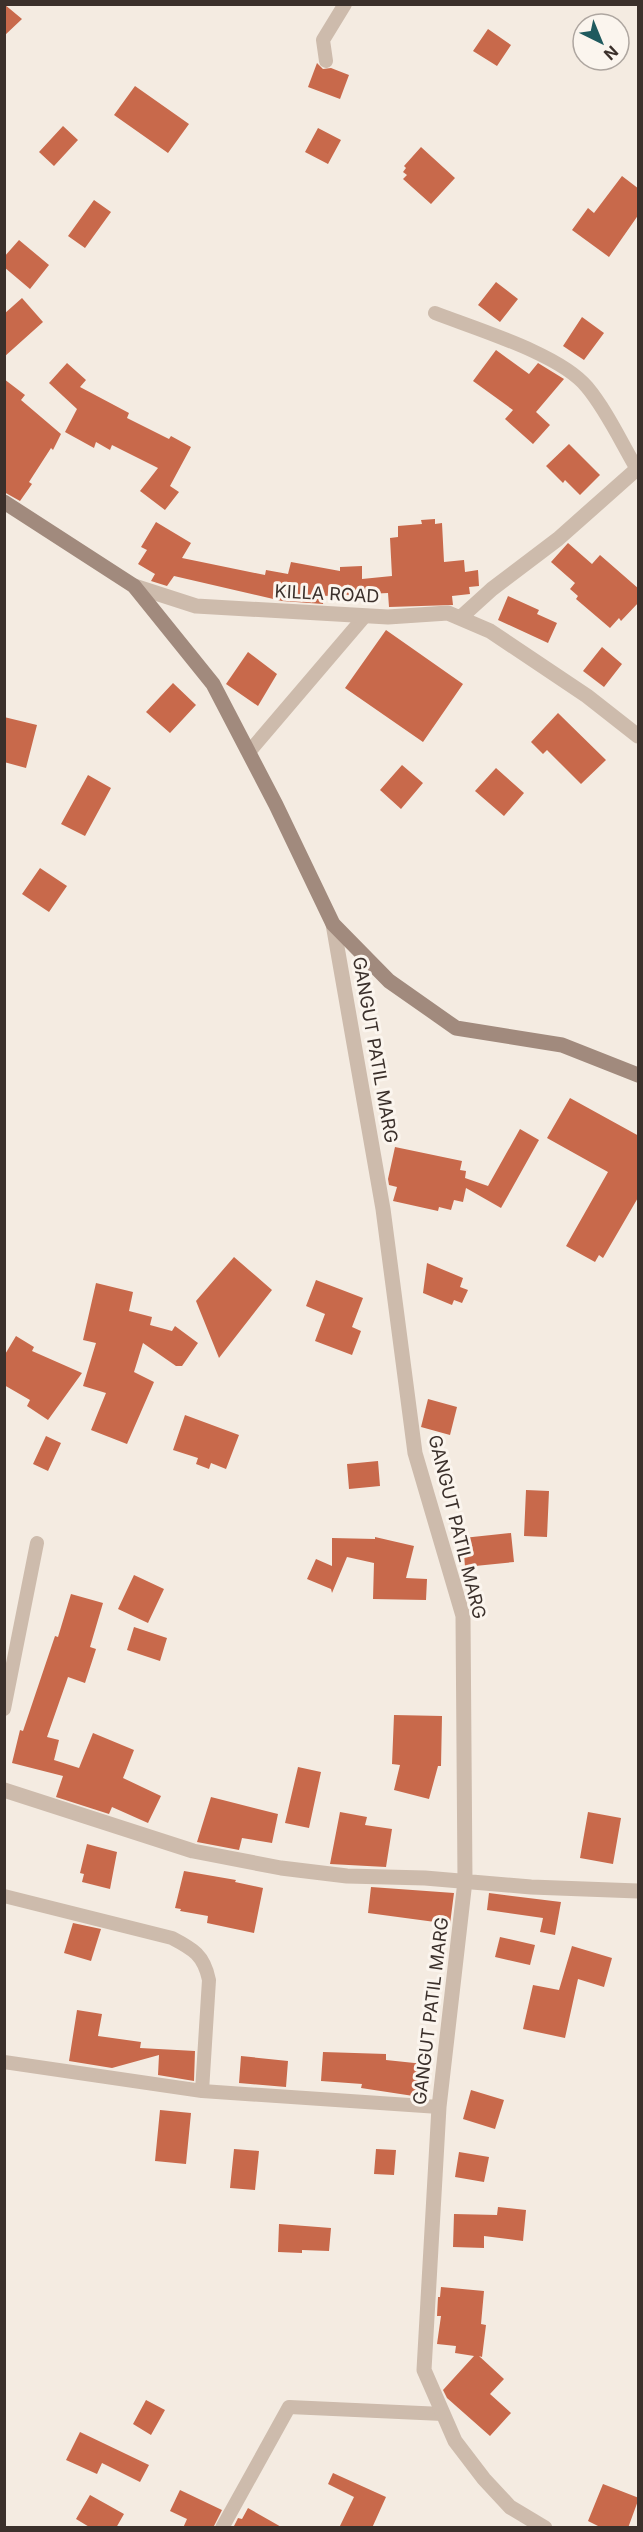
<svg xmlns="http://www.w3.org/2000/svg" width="643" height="2532" font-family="Inter,sans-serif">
  <rect width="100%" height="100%" fill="#f4ebe1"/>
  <path fill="#c8694b" d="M4,4l18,15 -18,17z
    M488,29l23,16 -14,21 -24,-15z
    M317,63l6,6 8,-1 18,7 -9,24 -32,-12z
    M135,86l54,38 -21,29 -54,-38z
    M63,126l15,14 -24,26 -15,-14z
    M318,128l23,12 -13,24 -23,-12z
    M421,147l34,31 -24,26 -28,-25 4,-4 -4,-3 3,-4 -2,-2z
    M622,176l17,13v25l-30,43 -37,-27 16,-22 6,5z
    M94,200l17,12 -26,36 -17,-12z
    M19,240l30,25 -19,24 -26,-22v-10z
    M496,282l22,17 -18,23 -22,-17z
    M22,298l21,24 -39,35v-43z
    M582,317l22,16 -20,27 -21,-14z
    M496,350l33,24 9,-11 26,16 -28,33 14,13 -17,19 -28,-25 8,-9 -40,-29z
    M67,363l19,17 -6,7 49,26 -2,5 42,21 2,-3 20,11 -21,39 9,6 -14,18 -25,-19 18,-23 -46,-23 -2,5 -14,-8 -2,6 -29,-16 12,-23 -28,-26z
    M4,379l21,16 -4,5 40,34 -8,16 -2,-2 -22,34 3,2 -12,17 -16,-9z
    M569,444l31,31 -20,20 -15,-15 -2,3 -17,-17z
    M435,519v5l7,-1 2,39 20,-2 1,12 13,-2 1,16 -10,1 1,7 -18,2 1,9 -64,2 -1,-14 -64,3 -1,8 -41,-3 -108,-25 -7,10 -16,-5 4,-7 -17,-10 9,-14 -6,-3 15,-25 35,21 -9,15 83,17 1,-5 22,4 3,-12 49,9v-4l22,-1v13l30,-3 -2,-38 8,-1v-11l24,-2 -1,-4z
    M568,543l24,21 8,-9 39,34v13l-18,19 -2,-3 -9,10 -34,-29 2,-3 -8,-7 5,-6 -24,-21z
    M508,596l31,14 -2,4 20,9 -9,20 -50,-23z
    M386,630l77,54 -40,58 -78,-54z
    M602,647l20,17 -18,23 -21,-16z
    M248,652l29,22 -19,32 -32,-22z
    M173,683l23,22 -26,28 -24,-21z
    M558,713l48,47 -25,24 -34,-34 -4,4 -12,-12z
    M4,717l33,8 -11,43 -22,-6z
    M402,765l21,18 -22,26 -21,-19z
    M496,768l28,25 -20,23 -29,-25z
    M88,775l23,13 -26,48 -24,-12z
    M40,868l27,18 -18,26 -27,-18z
    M570,1098l69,38v60l-36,62 -4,-3 -4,7 -29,-16 42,-74 -61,-34z
    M520,1129l19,11 -38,68 -35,-20 -3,14 -9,-2 -3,10 -12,-3 -1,4 -45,-10 4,-14 -8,-2 -1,-6 7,-32 67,14 -2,9 6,1 -1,7 23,8z
    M234,1257l38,33 -53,68 -23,-57z
    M427,1263l36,15 -3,9 8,3 -6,13 -8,-3 -2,5 -29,-12z
    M316,1280l47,18 -11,29 9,4 -9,24 -37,-14 10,-27 -19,-8z
    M96,1283l37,9 -4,19 23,6 -2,8 22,6 3,-5 23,17 -16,23h-6l-33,-23 -9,29 20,10 -27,62 -36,-14 15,-37 -23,-7 13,-43 -13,-3z
    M16,1336l18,11 -2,4 50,22 -34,47 -21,-14 3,-6 -26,-15v-29z
    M428,1399l29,8 -7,28 -29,-8z
    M185,1415l54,20 -13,34 -15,-6 -2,6 -13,-5 2,-6 -25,-8z
    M46,1436l15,7 -13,28 -15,-7z
    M378,1461l2,25 -31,3 -2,-25z
    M526,1490l23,1 -2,46 -23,-1z
    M511,1533l3,29 -49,5 -2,-29z
    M375,1537l39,9 -8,32 21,1 -1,21 -53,-1 1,-36 -27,-6 -15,36 -1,-4 -24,-10 9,-20 16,7v-28l43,1z
    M134,1575l30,14 -16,34 -30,-14z
    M71,1594l32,9 -13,44 6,2 -11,34 -17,-6 -21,60 12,3 -5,20 25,8 14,-35 41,17 -11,28 38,18 -13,27 -36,-16 -3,7 -53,-17 7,-21 -51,-13 8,-33 3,1 32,-95 3,1z
    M134,1627l33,11 -7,23 -33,-11z
    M394,1715l48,1 -1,50h-3l-9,33 -35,-9 6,-25 -8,-1z
    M298,1767l23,5 -12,56 -24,-5z
    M211,1797l67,17 -6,29 -30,-5 -3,12 -42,-8z
    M340,1812l27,5 -2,8 27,4 -6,38 -56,-3z
    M588,1812l33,6 -8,46 -33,-6z
    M87,1844l30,8 -7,37 -28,-7 2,-8 -4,-1z
    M184,1871l52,9 -1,2 28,6 -9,45 -47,-10 1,-7 -28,-5 1,-2 -6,-1z
    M371,1887l83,6 -4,31 -82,-11z
    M489,1893l72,9 -6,33 -15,-3 3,-14 -56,-8z
    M73,1923l28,6 -10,32 -27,-8z
    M500,1937l35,8 -5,20 -35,-8z
    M572,1946l40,12 -8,29 -26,-8 -13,59 -42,-9 10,-44 26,5z
    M77,2010l25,4 -4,22 43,6 -1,6 55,3 -1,30 -36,-6 1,-20 -47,13 -43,-7z
    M323,2052l63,2v6l38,4 -4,33 -59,-9 1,-4 -41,-3z
    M241,2056l47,5 -2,26 -47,-4z
    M471,2090l33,10 -9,29 -32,-10z
    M160,2110l31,3 -5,51 -31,-3z
    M234,2149l25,2 -4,39 -25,-2z
    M376,2149l20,1 -2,25 -20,-1z
    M459,2152l30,5 -5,25 -29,-5z
    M498,2207l28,3 -3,31 -39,-5v12l-31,-1 1,-33 43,1z
    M279,2224l52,4 -2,23 -27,-1v3l-24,-1z
    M441,2287l43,4 -3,33 5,1 -4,32 -3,-1 25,23 -14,15 21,19 -21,23 -43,-38 -4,-8 31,-34 -19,-3 1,-7 -19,-2 4,-28h-4l1,-19h2z
    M146,2400l19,10 -14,25 -18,-11z
    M80,2432l69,33 -9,17 -38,-19 -5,11 -31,-14z
    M333,2473l53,24 -14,31h-33l15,-31 -26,-13z
    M603,2484l36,14 -11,30h-26l-14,-7z
    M180,2490l42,20 -9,18h-30l4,-9 -17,-8z
    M90,2495l34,19 -8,14h-25l-15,-9z
    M248,2508l35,20h-50l5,-10 4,1z"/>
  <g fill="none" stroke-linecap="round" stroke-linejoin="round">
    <path stroke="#cdbbac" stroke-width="14" d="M326,61l-3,-21 22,-36
      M435,313c41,16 125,41 152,74 20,24 34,55 50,82
      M249,752l116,-136
      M4,1709l33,-166
      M4,1896l168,42c21,11 32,17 37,42l-7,111
      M4,2062l198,29 237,16
      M222,2528l67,-121 154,7"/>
    <path stroke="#cdbbac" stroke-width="15" d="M134,586l62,20 192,11 60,-4 42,18 97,65 51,40
      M460,618l32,-29 66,-50 80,-71
      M333,924l50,285 32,244 48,163 2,265 -26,226 -15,263 31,71 29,38 26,28 35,21
      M4,1790l189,61 88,17 66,8 78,2 106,9 107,4"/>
    <path stroke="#a18a7d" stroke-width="15" d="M4,502l130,84 79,98 63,121 57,119 56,57 67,47 106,17 76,30"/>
  </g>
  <g text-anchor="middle" stroke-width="6" stroke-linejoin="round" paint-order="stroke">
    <g font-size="18" fill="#3b302b" stroke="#fbf5ee">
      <text transform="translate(327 594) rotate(3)" y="6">KILLA ROAD</text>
      <text transform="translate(375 1050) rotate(80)" y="6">GANGUT PATIL MARG</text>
      <text transform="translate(457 1527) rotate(76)" y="6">GANGUT PATIL MARG</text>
      <text transform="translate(431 2011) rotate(-83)" y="6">GANGUT PATIL MARG</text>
    </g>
  </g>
  <rect width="643" height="2532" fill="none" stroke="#3b302b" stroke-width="12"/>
  <g transform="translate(601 42) rotate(137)"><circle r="28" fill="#fbf5ee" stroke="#aea6a0" stroke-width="1.5"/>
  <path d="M0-4.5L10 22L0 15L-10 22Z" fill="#1f5a5e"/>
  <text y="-9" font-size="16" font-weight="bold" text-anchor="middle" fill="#3b302b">N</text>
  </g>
</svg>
